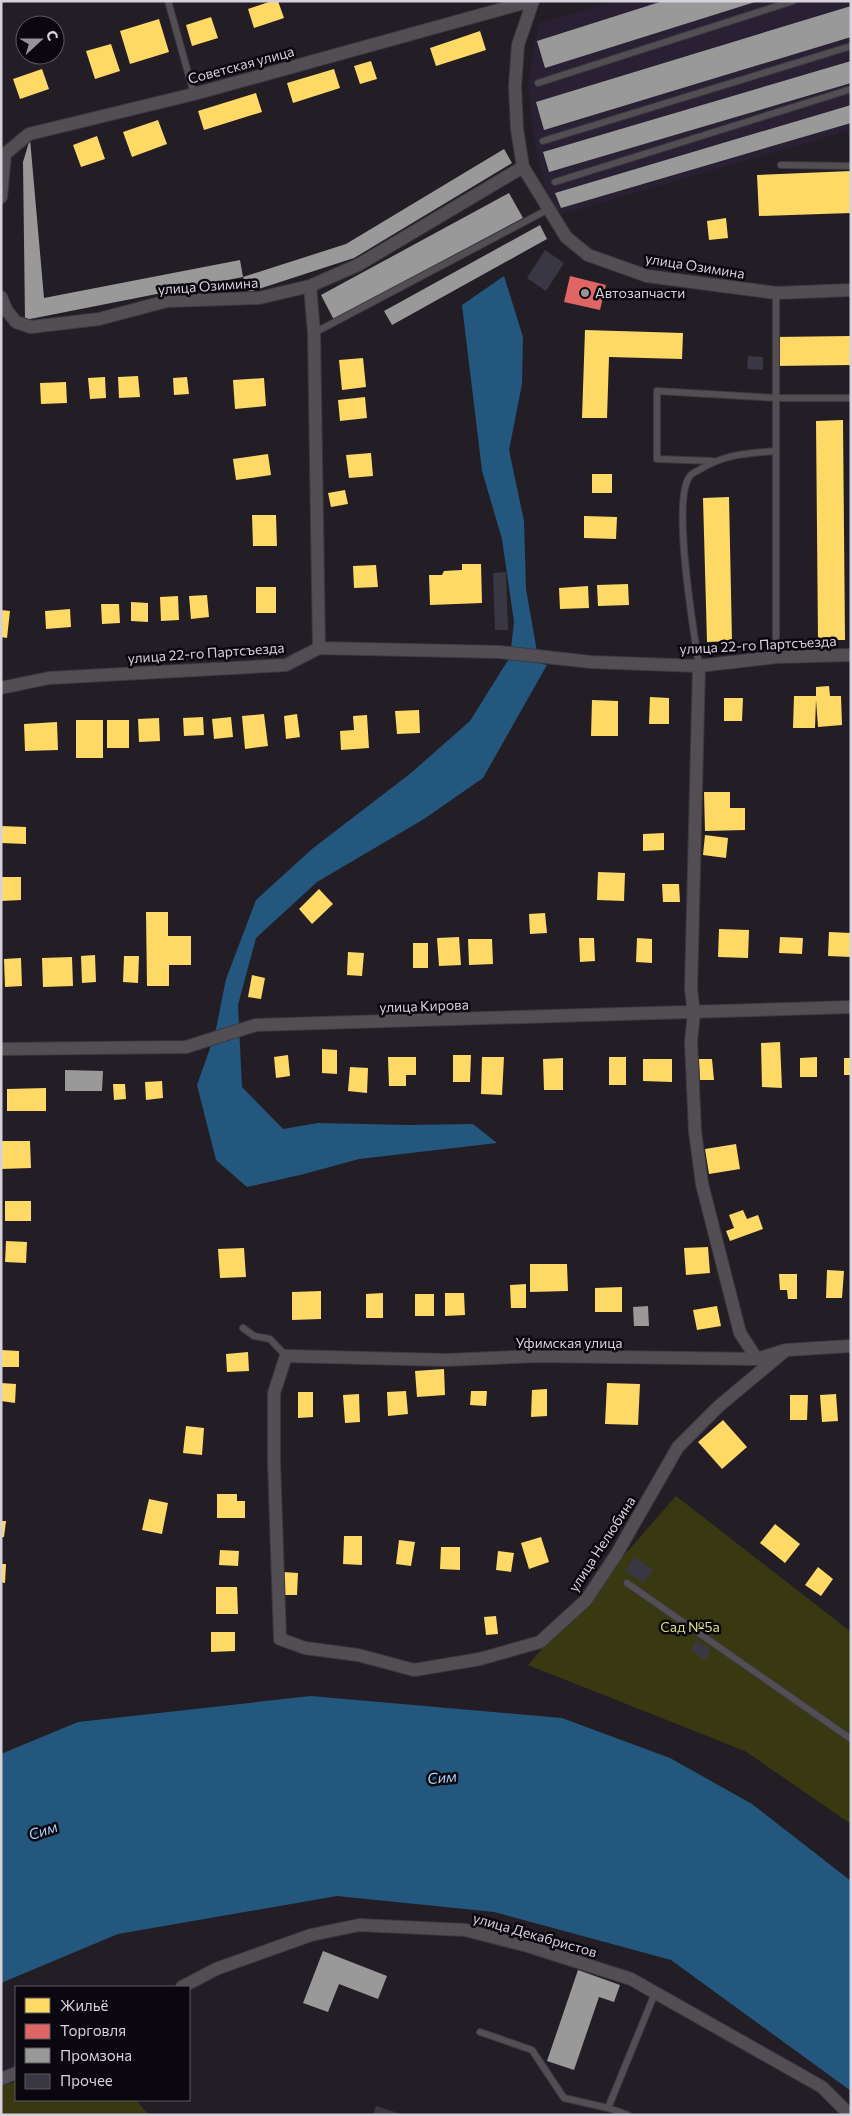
<svg xmlns="http://www.w3.org/2000/svg" width="852" height="2116" font-family="Commissioner,sans-serif">
  <rect width="100%" height="100%" fill="#231e26"/>
  <path fill="#2a2033" d="M615,1h236v129l-292,85 -15,-32 -10,-45 -6,-55 11,-60z"/>
  <path fill="#383911" d="M676,1496l175,136v192l-106,-73 -217,-86z
    M16,2082v18h120l13,15h-148v-29z"/>
  <path fill="#23577d" d="M504,276l19,61 -1,47 -13,66 15,71 2,68 13,74 8,2 -64,113 -59,41 -107,63 -61,56 -18,67 4,82 41,42 35,-6 90,2 65,-1 24,19 -138,16 -55,15 -57,13 -31,-27 -19,-75 18,-51 11,-55 30,-79 56,-51 99,-76 59,-52 40,-64 4,-35 -12,-83 -20,-68 -20,-166z
    M311,1696l251,22 108,40 82,46 99,77v210l-180,-131 -177,-48 -157,-16 -219,38 -117,49v-229l77,-32z"/>
  <path fill="#ffd966" d="M272,1h6l6,17 -30,10 -6,-19z
    M211,17l7,21 -26,8 -6,-21z
    M159,19l10,33 -39,12 -10,-33z
    M480,31l6,19 -50,16 -6,-18z
    M111,44l9,27 -25,8 -9,-28z
    M371,61l6,18 -17,5 -6,-18z
    M42,69l7,20 -29,10 -7,-20z
    M334,69l6,19 -47,15 -6,-20z
    M256,93l6,19 -58,18 -6,-19z
    M158,120l9,24 -35,13 -9,-25z
    M97,136l8,23 -24,8 -8,-22z
    M851,171v42l-92,3 -2,-41z
    M726,218l2,20 -19,2 -2,-19z
    M585,330l98,3 -1,26 -73,-2 -2,61h-25z
    M851,336v29l-77,1v-29z
    M363,358l3,29 -24,3 -3,-30z
    M138,376l2,21 -21,1 -1,-21z
    M105,377l1,21 -16,1 -2,-21z
    M187,377l2,17 -15,1 -1,-17z
    M264,378l2,28 -31,3 -2,-29z
    M66,382l1,21 -26,1 -1,-21z
    M365,397l2,21 -27,3 -2,-21z
    M843,420l2,220h-27l-2,-219z
    M371,453l2,23 -24,2 -3,-23z
    M268,454l3,21 -35,5 -3,-21z
    M592,474h20v19h-20z
    M345,490l3,14 -17,3 -3,-14z
    M729,497l3,144 -25,1 -4,-144z
    M252,515h24l1,31h-24z
    M584,516l33,1 -1,22 -32,-1z
    M462,564h19l1,39 -52,2 -1,-30h13l2,-4 18,-1z
    M376,565l2,22 -24,1 -1,-22z
    M628,584l1,21 -31,1 -1,-21z
    M588,586l1,22 -29,1 -1,-21z
    M256,587h20v26h-20z
    M207,595l2,22 -18,2 -2,-23z
    M178,596l1,24 -18,1 -1,-24z
    M131,602l17,1v19l-17,-1z
    M101,604h18l1,19 -18,1z
    M70,609l1,18 -25,2 -1,-18z
    M1,610l9,1 -3,27 -6,-1z
    M829,686l1,10h11l1,29 -24,2 -2,-27 -1,28h-22l1,-32h22v-9z
    M650,697l19,1v26h-20z
    M724,698h19l-1,23h-18z
    M592,700l26,1v35h-27z
    M419,710l1,23 -23,1 -2,-23z
    M264,714l4,32 -23,3 -3,-33z
    M297,714l3,23 -14,2 -2,-23z
    M367,715l2,33 -28,2 -1,-19 14,-1 -1,-14z
    M203,717l1,18 -20,1 -1,-18z
    M231,717l2,20 -19,2 -2,-20z
    M159,718l1,23 -21,1 -1,-23z
    M76,720h27v38h-27z
    M107,720h22v28h-22z
    M57,722l1,28 -33,1 -1,-27z
    M704,792h26v16h15v22l-40,1z
    M1,826l25,1v17l-25,-1z
    M664,833v17l-21,1v-17z
    M705,835l23,3 -2,20 -23,-3z
    M598,872l27,1 -1,28 -27,-1z
    M1,877h20v23l-20,1z
    M662,884h17l1,18h-17z
    M319,889l14,15 -21,20 -13,-15z
    M146,912h22v24h23v29h-22v21h-22z
    M545,913l2,20 -17,1 -1,-20z
    M719,929l30,1 -1,28 -30,-1z
    M829,932l22,1v24l-23,-1z
    M459,937l2,28 -22,1 -2,-28z
    M780,937l23,1 -1,16 -23,-1z
    M579,938h15l1,23 -15,1z
    M637,938l15,1v24l-16,-1z
    M468,939h24l1,25 -24,1z
    M413,943h15v25h-15z
    M348,952l16,1 -2,23 -15,-1z
    M95,955l1,27 -14,1 -1,-27z
    M124,956h15l-1,27 -15,-1z
    M72,957l1,29 -30,1 -1,-29z
    M21,958l1,28 -17,1 -1,-28z
    M252,975l13,3 -4,21 -13,-2z
    M780,1042l2,46 -20,-1 -1,-44z
    M322,1049l15,1v24l-15,-1z
    M288,1055l2,21 -14,2 -2,-21z
    M453,1055h18l-1,27h-17z
    M388,1057h28v18h-10v11h-17z
    M482,1057h22l-2,38 -21,-1z
    M609,1057h17v28h-17z
    M817,1057v20h-17v-19z
    M563,1058v32h-19l-1,-31z
    M844,1058h7v17h-7z
    M643,1059h29v23l-29,-1z
    M699,1059h13l2,21h-14z
    M350,1067l18,1 -1,25 -19,-2z
    M162,1081l1,17 -17,2 -1,-18z
    M113,1084h12l1,15 -12,1z
    M46,1088v23h-39v-22z
    M1,1141h29l1,27 -30,1z
    M736,1144l4,25 -31,5 -4,-25z
    M5,1201h26v20h-26z
    M743,1210l4,9 11,-4 5,14 -33,12 -4,-10 8,-3 -5,-13z
    M6,1241l21,1 -1,21 -21,-1z
    M708,1247l2,26 -24,2 -2,-27z
    M244,1248l2,29 -26,1 -2,-29z
    M530,1264h37l1,27 -38,1z
    M827,1270l17,1 -2,27h-16z
    M779,1274h18v25h-9l-1,-9h-7z
    M526,1284v24h-15l-1,-23z
    M622,1287v25h-27v-24z
    M321,1291v28l-29,1v-28z
    M383,1293v25h-17v-24z
    M445,1293h19l1,22 -20,1z
    M415,1294h19v22h-19z
    M717,1306l4,20 -24,4 -4,-20z
    M1,1350l18,1v16h-18z
    M248,1352l1,19 -22,1 -1,-18z
    M444,1369l1,26 -28,2 -2,-26z
    M1,1383l15,1 -1,19 -14,-2z
    M607,1383l33,1 -2,41 -33,-1z
    M547,1389v27l-16,1 1,-27z
    M406,1391l2,23 -20,2 -1,-24z
    M471,1391h16l-1,15 -16,-1z
    M298,1392h15v25l-15,1z
    M359,1394l1,28 -15,1 -2,-28z
    M836,1394l2,27 -16,1 -2,-27z
    M790,1395h18l-1,25h-17z
    M723,1420l24,27 -25,22 -24,-27z
    M186,1426l18,2 -2,27 -19,-2z
    M217,1494h20v7h8v17h-28z
    M149,1499l19,4 -6,31 -20,-4z
    M1,1521h5l-2,16h-3z
    M775,1524l25,20 -15,19 -25,-20z
    M344,1536h18v29l-19,-1z
    M541,1537l8,25 -20,7 -8,-26z
    M399,1540l16,2 -4,24 -15,-2z
    M441,1547h19v23l-20,-1z
    M220,1550l19,1 -1,15 -19,-1z
    M498,1551l16,2 -3,19 -15,-2z
    M1,1564h5l-1,19 -4,-1z
    M818,1567l15,12 -12,17 -16,-11z
    M283,1572l15,1 -1,22h-15z
    M216,1587h21l1,27h-22z
    M496,1616l2,18 -12,1 -2,-18z
    M211,1632h24v19l-24,1z"/>
  <path fill="#e06666" d="M570,276l36,9 -6,25 -36,-8z"/>
  <path fill="#999" d="M663,1l92,1 -210,66 -8,-27z
    M851,6v31l-307,93 -8,-28z
    M851,61v22l-302,89 -6,-20z
    M851,105v18l-290,85 -6,-15z
    M30,139l14,159 196,-38 3,17 -218,43 -2,-158z
    M504,149l8,14 -158,95 -105,34 -6,-15 103,-33z
    M509,193l14,25 -189,102 -13,-25z
    M540,225l7,14 -155,86 -8,-14z
    M65,1070l38,1 -1,20h-37z
    M648,1306l1,20h-15l-1,-19z
    M323,1951l64,25 -9,23 -39,-15 -11,28 -25,-9z
    M578,1970l42,15 -6,17 -15,-5 -25,73 -27,-9z"/>
  <path fill="#3a3744" d="M545,250l19,13 -18,28 -19,-13z
    M748,356l15,1v13l-16,-1z
    M506,572l2,58h-13l-2,-57z
    M634,1557l19,12 -9,14 -19,-12z
    M697,1640l14,10 -6,10 -14,-10z
    M376,2106l25,8 -1,1h-27z"/>
  <g fill="none" stroke-linecap="round" stroke-linejoin="round">
    <defs>
      <path id="lane" d="M168,1l26,93
        M538,83l255,-82
        M543,141l308,-95
        M781,165l70,1
        M555,182l296,-93
        M314,333l233,-123
        M712,461l-55,-2v-68l119,7h75
        M776,657v-364
        M699,666c-5,-33 -28,-167 -9,-190 2,-3 7,-5 9,-6 25,-16 49,-17 77,-19
        M243,1328l11,8 16,3 16,17
        M627,1583l224,156
        M480,2032l52,18 32,48 44,10
        M628,2115l-20,-7 47,-115"/>
      <path id="street" d="M533,1l-15,44 -3,41 2,43 6,38 43,70 22,18 59,21 129,17 75,-3
        M1,197l4,-43 24,-20 165,-40 337,-93
        M310,286l4,47 5,315
        M1,297l6,14 9,11 15,5 68,-8 68,-18 92,-3 51,-12 48,-21 165,-98
        M699,666l-8,323 3,24 -3,29 4,89 7,53 38,149 17,26
        M1,688l48,-10 237,-13 33,-17 181,4 91,10 108,4 77,-9 75,-2
        M1,1049l185,-2 70,-22 595,-18
        M786,1350l-67,56 -41,41 -62,108 -30,45 -46,42 -60,17 -66,11 -56,-15 -53,-7 -25,-9 -6,-177v-69l12,-37 160,4 92,-4 219,3 29,-9 65,-4
        M182,1987l34,-18 95,-34 48,-10 106,5 63,16 103,33 191,108 28,28
        M1,2079l15,-6"/>
    </defs>
    <use href="#lane" stroke="#3c3940" stroke-width="8"/>
    <use href="#street" stroke="#3c3940" stroke-width="14"/>
    <use href="#lane" stroke="#524e54" stroke-width="6"/>
    <use href="#street" stroke="#524e54" stroke-width="12"/>
  </g>
  <circle fill="#97929c" stroke="#0b070e" stroke-width="2" cx="585" cy="293" r="5"/>
  <g text-anchor="middle" stroke-width="5" stroke-linejoin="round" paint-order="stroke">
    <g font-size="14" fill="#d6d1db" stroke="#0b070e">
      <text transform="translate(241 65) rotate(-15)" y="5">Советская улица</text>
      <text transform="translate(695 266) rotate(9)" y="5">улица Озимина</text>
      <text transform="translate(208 286) rotate(-4)" y="5">улица Озимина</text>
      <text transform="translate(758 645) rotate(-3)" y="5">улица 22-го Партсъезда</text>
      <text transform="translate(206 653) rotate(-4)" y="5">улица 22-го Партсъезда</text>
      <text transform="translate(424 1006) rotate(-2)" y="5">улица Кирова</text>
      <text x="569" y="1348">Уфимская улица</text>
      <text transform="translate(602 1544) rotate(-57)" y="5">улица Нелюбина</text>
      <text transform="translate(535 1935) rotate(16)" y="5">улица Декабристов</text>
    </g>
    <g font-size="14" fill="#d6d1db" stroke="#0b070e" text-anchor="start">
      <text x="595" y="298">Автозапчасти</text>
    </g>
    <g font-size="14" fill="#d8de7f" stroke="#0b070e">
      <text x="690" y="1632">Сад №5а</text>
    </g>
    <g font-size="15" font-style="italic" fill="#a6d4fa" stroke="#0b070e">
      <text transform="translate(442 1778) rotate(-5)" y="5">Сим</text>
      <text transform="translate(43 1831) rotate(-19)" y="5">Сим</text>
    </g>
  </g>
  <rect width="852" height="2116" fill="none" stroke="#d6d1db" stroke-width="5"/>
  <rect x="15" y="1986" width="175" height="115" fill="#0b070e" stroke="#5c5860"/>
  <rect x="25" y="1998" width="25" height="15" fill="#ffd966" stroke="#5c5860"/>
  <text x="60" y="2011" font-size="15" fill="#d6d1db">Жильё</text>
  <rect x="25" y="2024" width="25" height="15" fill="#e06666" stroke="#5c5860"/>
  <text x="60" y="2036" font-size="15" fill="#d6d1db">Торговля</text>
  <rect x="25" y="2048" width="25" height="15" fill="#999999" stroke="#5c5860"/>
  <text x="60" y="2061" font-size="15" fill="#d6d1db">Промзона</text>
  <rect x="25" y="2074" width="25" height="15" fill="#3a3744" stroke="#5c5860"/>
  <text x="60" y="2086" font-size="15" fill="#d6d1db">Прочее</text>
  <g transform="translate(40 40) rotate(69)"><circle r="24" fill="#0b070e" stroke="#5c5860"/>
  <path d="M0-4L9 19L0 12L-9 19Z" fill="#97929c"/>
  <text y="-8" font-size="14" font-weight="bold" text-anchor="middle" fill="#d6d1db">С</text>
  </g>
</svg>
